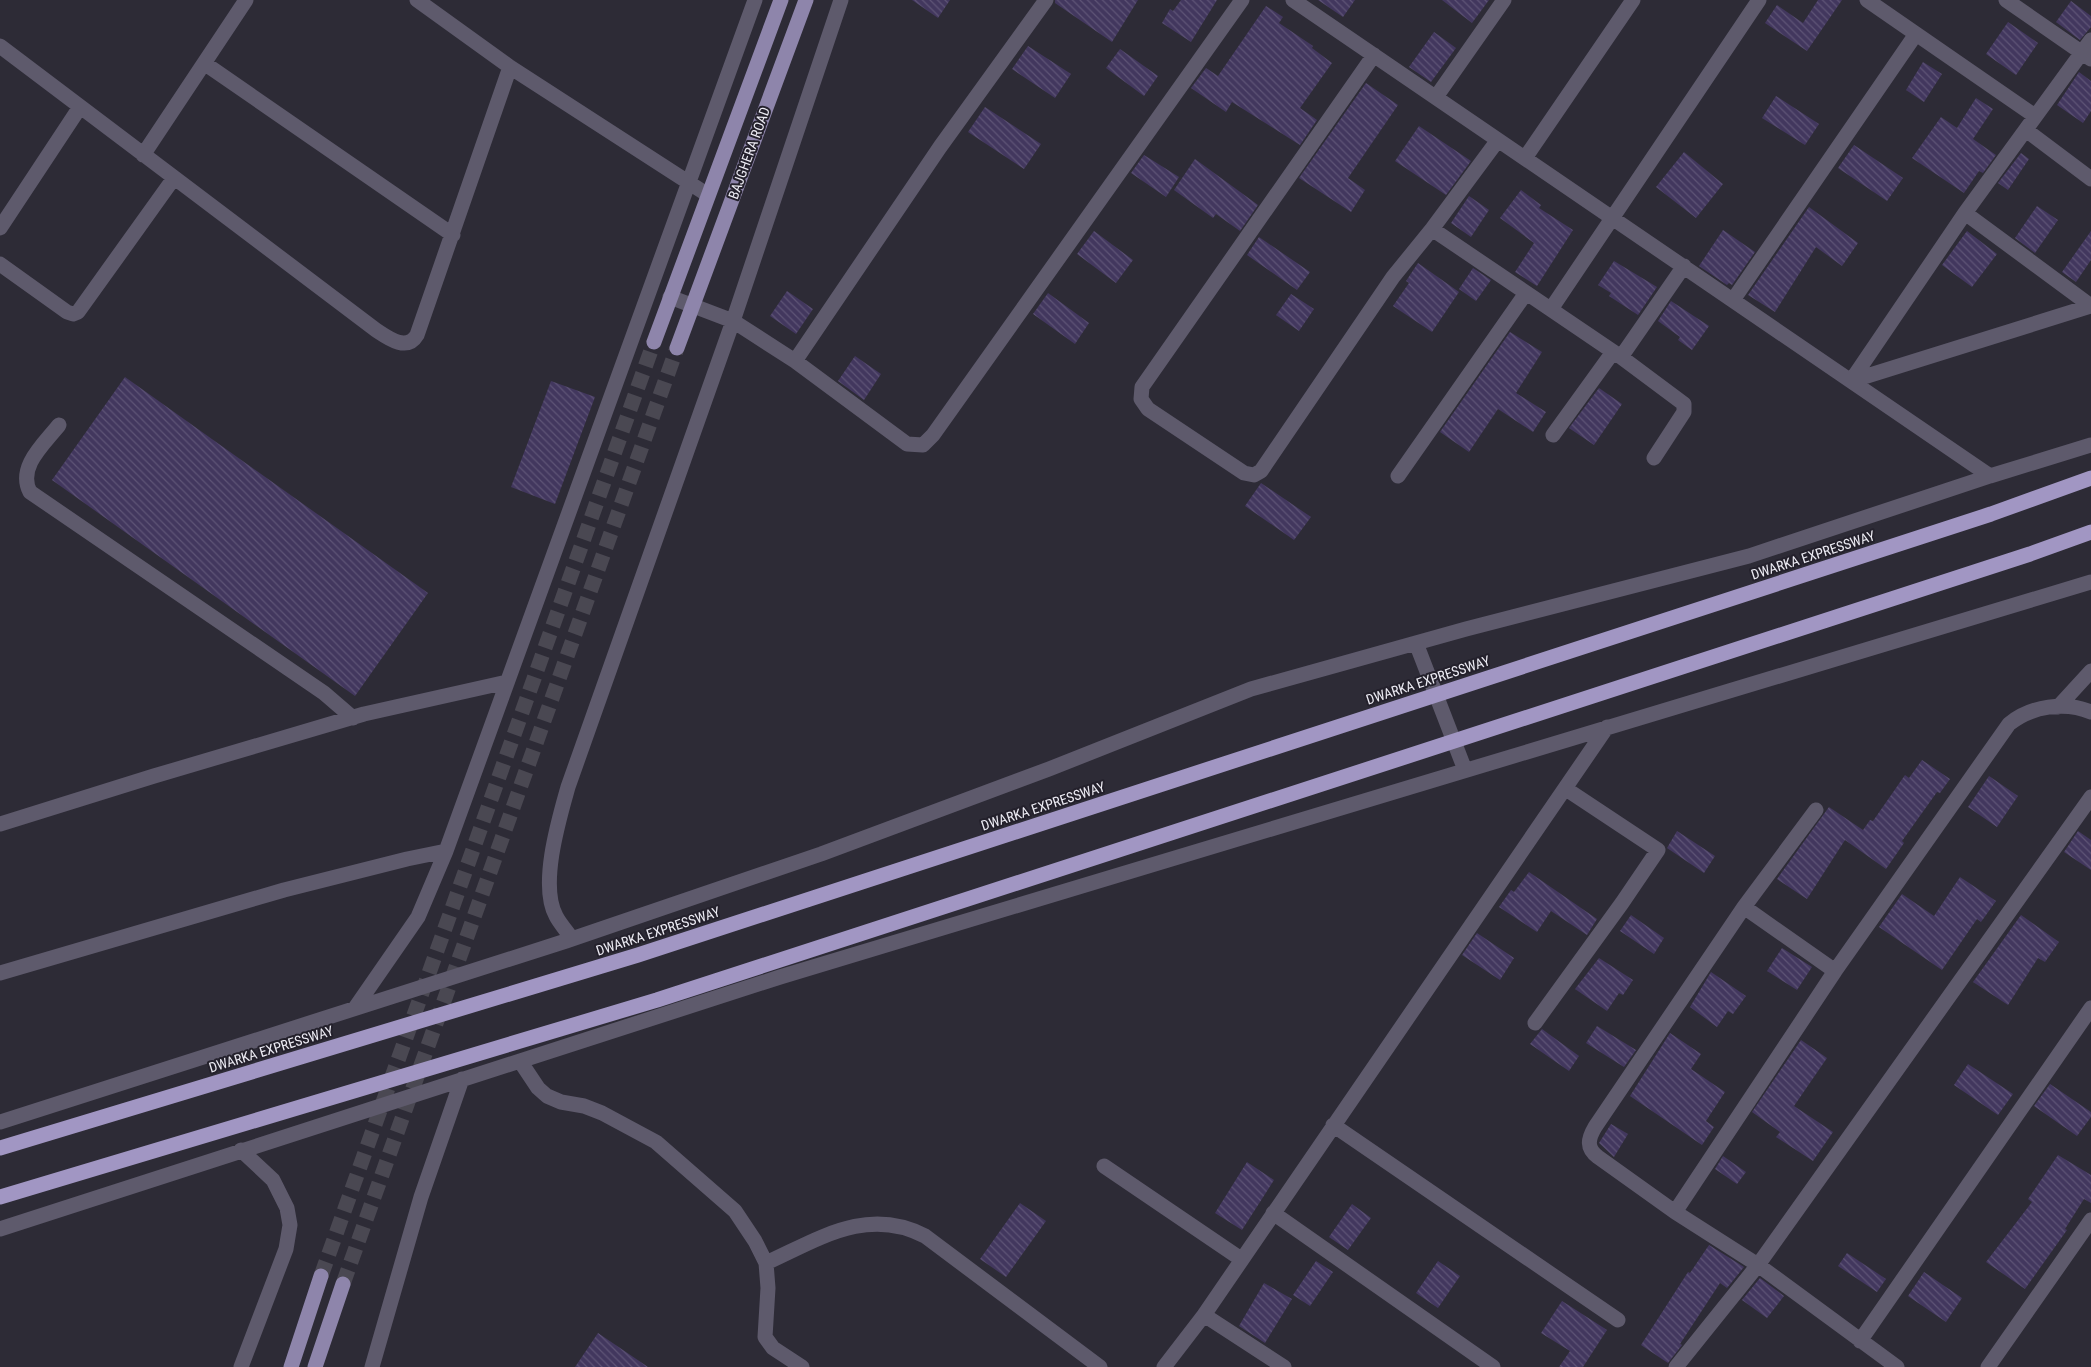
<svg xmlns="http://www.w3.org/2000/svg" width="2091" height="1367" font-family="'Roboto Condensed',sans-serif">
  <defs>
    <pattern id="building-back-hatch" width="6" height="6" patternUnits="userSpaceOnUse" patternTransform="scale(1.25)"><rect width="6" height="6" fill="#42375e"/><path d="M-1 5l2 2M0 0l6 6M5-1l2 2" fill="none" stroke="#5e5476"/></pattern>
  </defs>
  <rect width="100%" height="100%" fill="#2d2b36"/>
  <path fill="url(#building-back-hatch)" d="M912,0h38l-12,18z
    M1055,0h83l-26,42 -57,-39z
    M1181,0h36l-26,42 -29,-19 8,-14 3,2z
    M1318,0h37l-12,17z
    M1442,0h47l-17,23z
    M1818,0h24l-35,51 -42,-28 12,-18 26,18z
    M2071,1l20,15v11l-11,13 -24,-18z
    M1266,6l17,11 -4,6 34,23 -1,2 20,15 -32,45 17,12 -17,25 -68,-43 -6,10 -35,-24 15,-20 12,8z
    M2008,22l30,21 -22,32 -30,-21z
    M1434,32l22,16 -25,34 -22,-15z
    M1028,46l43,28 -16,24 -43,-29z
    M1120,49l38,27 -14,20 -38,-28z
    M1923,62l19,12 -18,28 -18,-12z
    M2079,72l12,9v30l-8,12 -26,-18z
    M1366,83l32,22 -50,73 17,12 -14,22 -52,-34z
    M1776,96l43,28 -14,21 -43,-27z
    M1976,98l17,11 -20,30 23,16 -13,18 -4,-2 -15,22 -52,-35 29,-41 16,11z
    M985,107l56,37 -17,25 -56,-37z
    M1419,126l52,35 -25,34 -51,-34z
    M1854,145l49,33 -16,23 -49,-33z
    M1684,152l39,32 -27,34 -40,-31z
    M2021,153l8,6 -21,31 -10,-7z
    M1144,155l35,22 -13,20 -35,-24z
    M1195,159l63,46 -18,26 -24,-17 -3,4 -39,-28z
    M1521,190l20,15 -2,3 34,22 -36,56 -22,-14 19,-29 -34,-25z
    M1469,196l20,14 -18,27 -20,-14z
    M2037,206l21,14 -23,33 -20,-15z
    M1809,207l49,36 -16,23 -26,-19 -41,65 -27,-17z
    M1723,230l32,22 -23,33 -3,-2 -2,2 -28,-19z
    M1094,231l39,29 -17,23 -39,-29z
    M1967,231l30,23 -25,33 -30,-22z
    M2091,231v29l-15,22 -14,-10z
    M1259,237l51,35 -13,18 -50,-35z
    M1614,261l43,26 -19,28 -29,-19 2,-3 -13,-8z
    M1418,263l41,29 -27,40 -39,-26 16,-23 -3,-2z
    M1473,268l18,12 -15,21 -17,-12z
    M787,291l26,18 -17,25 -26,-18z
    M1048,293l41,30 -14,21 -42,-30z
    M1291,294l23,15 -15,22 -23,-16z
    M1671,301l38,25 -17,24 -14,-10 2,-3 -22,-16z
    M1510,332l32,20 -26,41 30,19 -13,20 -35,-23 -29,43 -29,-20z
    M855,356l26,18 -17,26 -26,-19z
    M125,377l303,216 -73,103 -303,-216z
    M551,381l44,16 -40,107 -44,-17z
    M1599,388l23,16 -28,41 -25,-17z
    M1261,483l50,34 -17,23 -49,-34z
    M1922,760l28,19 -10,14 -3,-1 -35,49 2,2 -18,26 -41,-29 -38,59 -30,-20 52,-72 34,23 7,-10 3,1 32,-46 4,3z
    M1989,776l29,20 -21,31 -29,-20z
    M1677,831l38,25 -11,17 -37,-25z
    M2078,831l13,9v30l-27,-18z
    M1529,872l68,47 -10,16 -36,-24 -14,21 -38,-25 12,-17 3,2z
    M1960,877l36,24 -15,21 -4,-3 -35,51 -63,-43 23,-33 32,22z
    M1631,915l33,23 -10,16 -34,-23z
    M2021,915l38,27 -14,20 -7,-4 -30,47 -35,-23z
    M1477,933l37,25 -14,22 -38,-25z
    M1782,948l30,19 -15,23 -30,-19z
    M1599,958l34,22 -10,15 -4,-2 -12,18 -32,-22z
    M1711,972l35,24 -13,18 -5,-3 -11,16 -27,-20z
    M1597,1026l39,24 -12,17 -38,-24z
    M1542,1029l37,27 -10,15 -39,-27z
    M1670,1033l31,21 -10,15 34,23 -19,29 8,6 -12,18 -72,-49z
    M1801,1040l26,18 -33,48 39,26 -20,29 -37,-24 4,-5 -28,-20z
    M1968,1064l45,30 -15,21 -44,-30z
    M2050,1084l41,28v5l-14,19 -43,-30z
    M1611,1124l17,10 -14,23 -15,-14z
    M2058,1155l33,20v28l-7,-4 -19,30 2,1 -42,59 -39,-27 46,-60 -4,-3z
    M1723,1156l23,16 -9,12 -22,-15z
    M1247,1162l27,18 -32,50 -27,-17z
    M1020,1203l26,18 -40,56 -26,-18z
    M1352,1204l19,14 -23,32 -19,-13z
    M1709,1245l35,22 -17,21 -7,-5 -40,61 2,1 -14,18 -27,-18 47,-73 2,1z
    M1847,1253l39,26 -9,13 -39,-26z
    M1316,1261l17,11 -23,34 -17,-11z
    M1438,1261l22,15 -22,32 -22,-15z
    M1924,1272l38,26 -16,24 -38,-26z
    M1760,1278l24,18 -17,22 -25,-18z
    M1264,1283l28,16 -27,44 -26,-17z
    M1562,1301l45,29 -24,37h-24l11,-16 -29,-18z
    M598,1333l50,34h-73z"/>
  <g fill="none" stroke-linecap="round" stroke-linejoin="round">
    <path stroke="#4a4852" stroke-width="15" stroke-dasharray="15 8" stroke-linecap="butt" d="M321,1276l333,-934
      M343,1284l334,-936"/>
    <path stroke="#5e5a6c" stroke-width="15" d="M417,0l93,67 198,128
      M1293,0l697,476
      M1867,0l168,116
      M2006,0l85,59
      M0,46l376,284c12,8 31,22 41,5l93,-268
      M1374,55l-232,332 -1,12 7,10 96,64 10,2 7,-4 132,-194 39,-48 66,-89
      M204,63l249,172
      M1436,97l68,-97
      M2026,130l65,49
      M143,155l103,-155
      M1525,158l108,-158
      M1965,213l126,93
      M0,228l80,-121
      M1432,229l189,128 63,47v8l-30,46
      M0,264l67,48 6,2 5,-2 96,-134
      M670,297l63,24 62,40 112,83 16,1 10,-10 309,-435
      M1733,300l183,-266
      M1551,309l208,-309
      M1621,357l63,-91
      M795,361l145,-214 106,-147
      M1851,381l114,-168 126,-173
      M1851,381l240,-75
      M59,425c-15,19 -42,42 -29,67l294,201 29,25
      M1553,435l60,-83
      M1398,476l128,-183
      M1416,643l49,127
      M2058,707l33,-36
      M1816,810l-72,97 -149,220c-7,12 -9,21 3,30l77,55 83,53 139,102
      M0,824l154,-48 210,-62 143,-32
      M1744,907l91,64
      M572,939c-5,-8 -12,-15 -16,-23 -17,-31 3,-97 12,-129l165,-466 108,-321
      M0,973l284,-83 123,-31 39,-8
      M355,1008l63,-91 28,-66 309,-851
      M1535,1023l87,-120 36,-53 -92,-61
      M520,1061l18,27 9,8 14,6 23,4 18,7 54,29 79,69 20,30 11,22 2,25 -3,49 8,11 29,19
      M0,1122l566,-181 255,-87 228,-85 202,-80 215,-60 283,-73 241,-80 101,-31
      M1333,1125l285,195
      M241,1150l32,30 14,28 3,17 -4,24 -45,118
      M1104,1166l137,93
      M1675,1212l160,-241 174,-247c22,-18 56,-23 82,-12
      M1273,1213l220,154
      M0,1229l780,-252 1311,-395
      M766,1263c53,-24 101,-57 159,-27l175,131
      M1204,1315l80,52
      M1860,1341l231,-333
      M372,1367l49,-170 41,-118
      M1164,1367l40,-52 403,-588
      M1676,1367l82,-102 333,-468
      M1988,1367l103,-147"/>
    <path stroke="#8e85ab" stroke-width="15" d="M654,342l127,-342
      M677,348l129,-348
      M291,1367l30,-91
      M315,1367l28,-83"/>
    <path stroke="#a196c3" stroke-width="15" d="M0,1148l638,-193 1353,-441 100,-36
      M0,1197l657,-197 1373,-446 61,-22"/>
  </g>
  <g text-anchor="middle" stroke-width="4" stroke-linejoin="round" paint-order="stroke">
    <g font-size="14" fill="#edecf4" stroke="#24212c">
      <text transform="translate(749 153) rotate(-70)" y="5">BAJGHERA ROAD</text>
      <text transform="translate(1813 555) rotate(-18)" y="5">DWARKA EXPRESSWAY</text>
      <text transform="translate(1428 680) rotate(-18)" y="5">DWARKA EXPRESSWAY</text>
      <text transform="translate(1043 806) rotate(-18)" y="5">DWARKA EXPRESSWAY</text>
      <text transform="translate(658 931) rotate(-18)" y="5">DWARKA EXPRESSWAY</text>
      <text transform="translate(271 1049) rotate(-17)" y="5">DWARKA EXPRESSWAY</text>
    </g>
  </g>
</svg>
